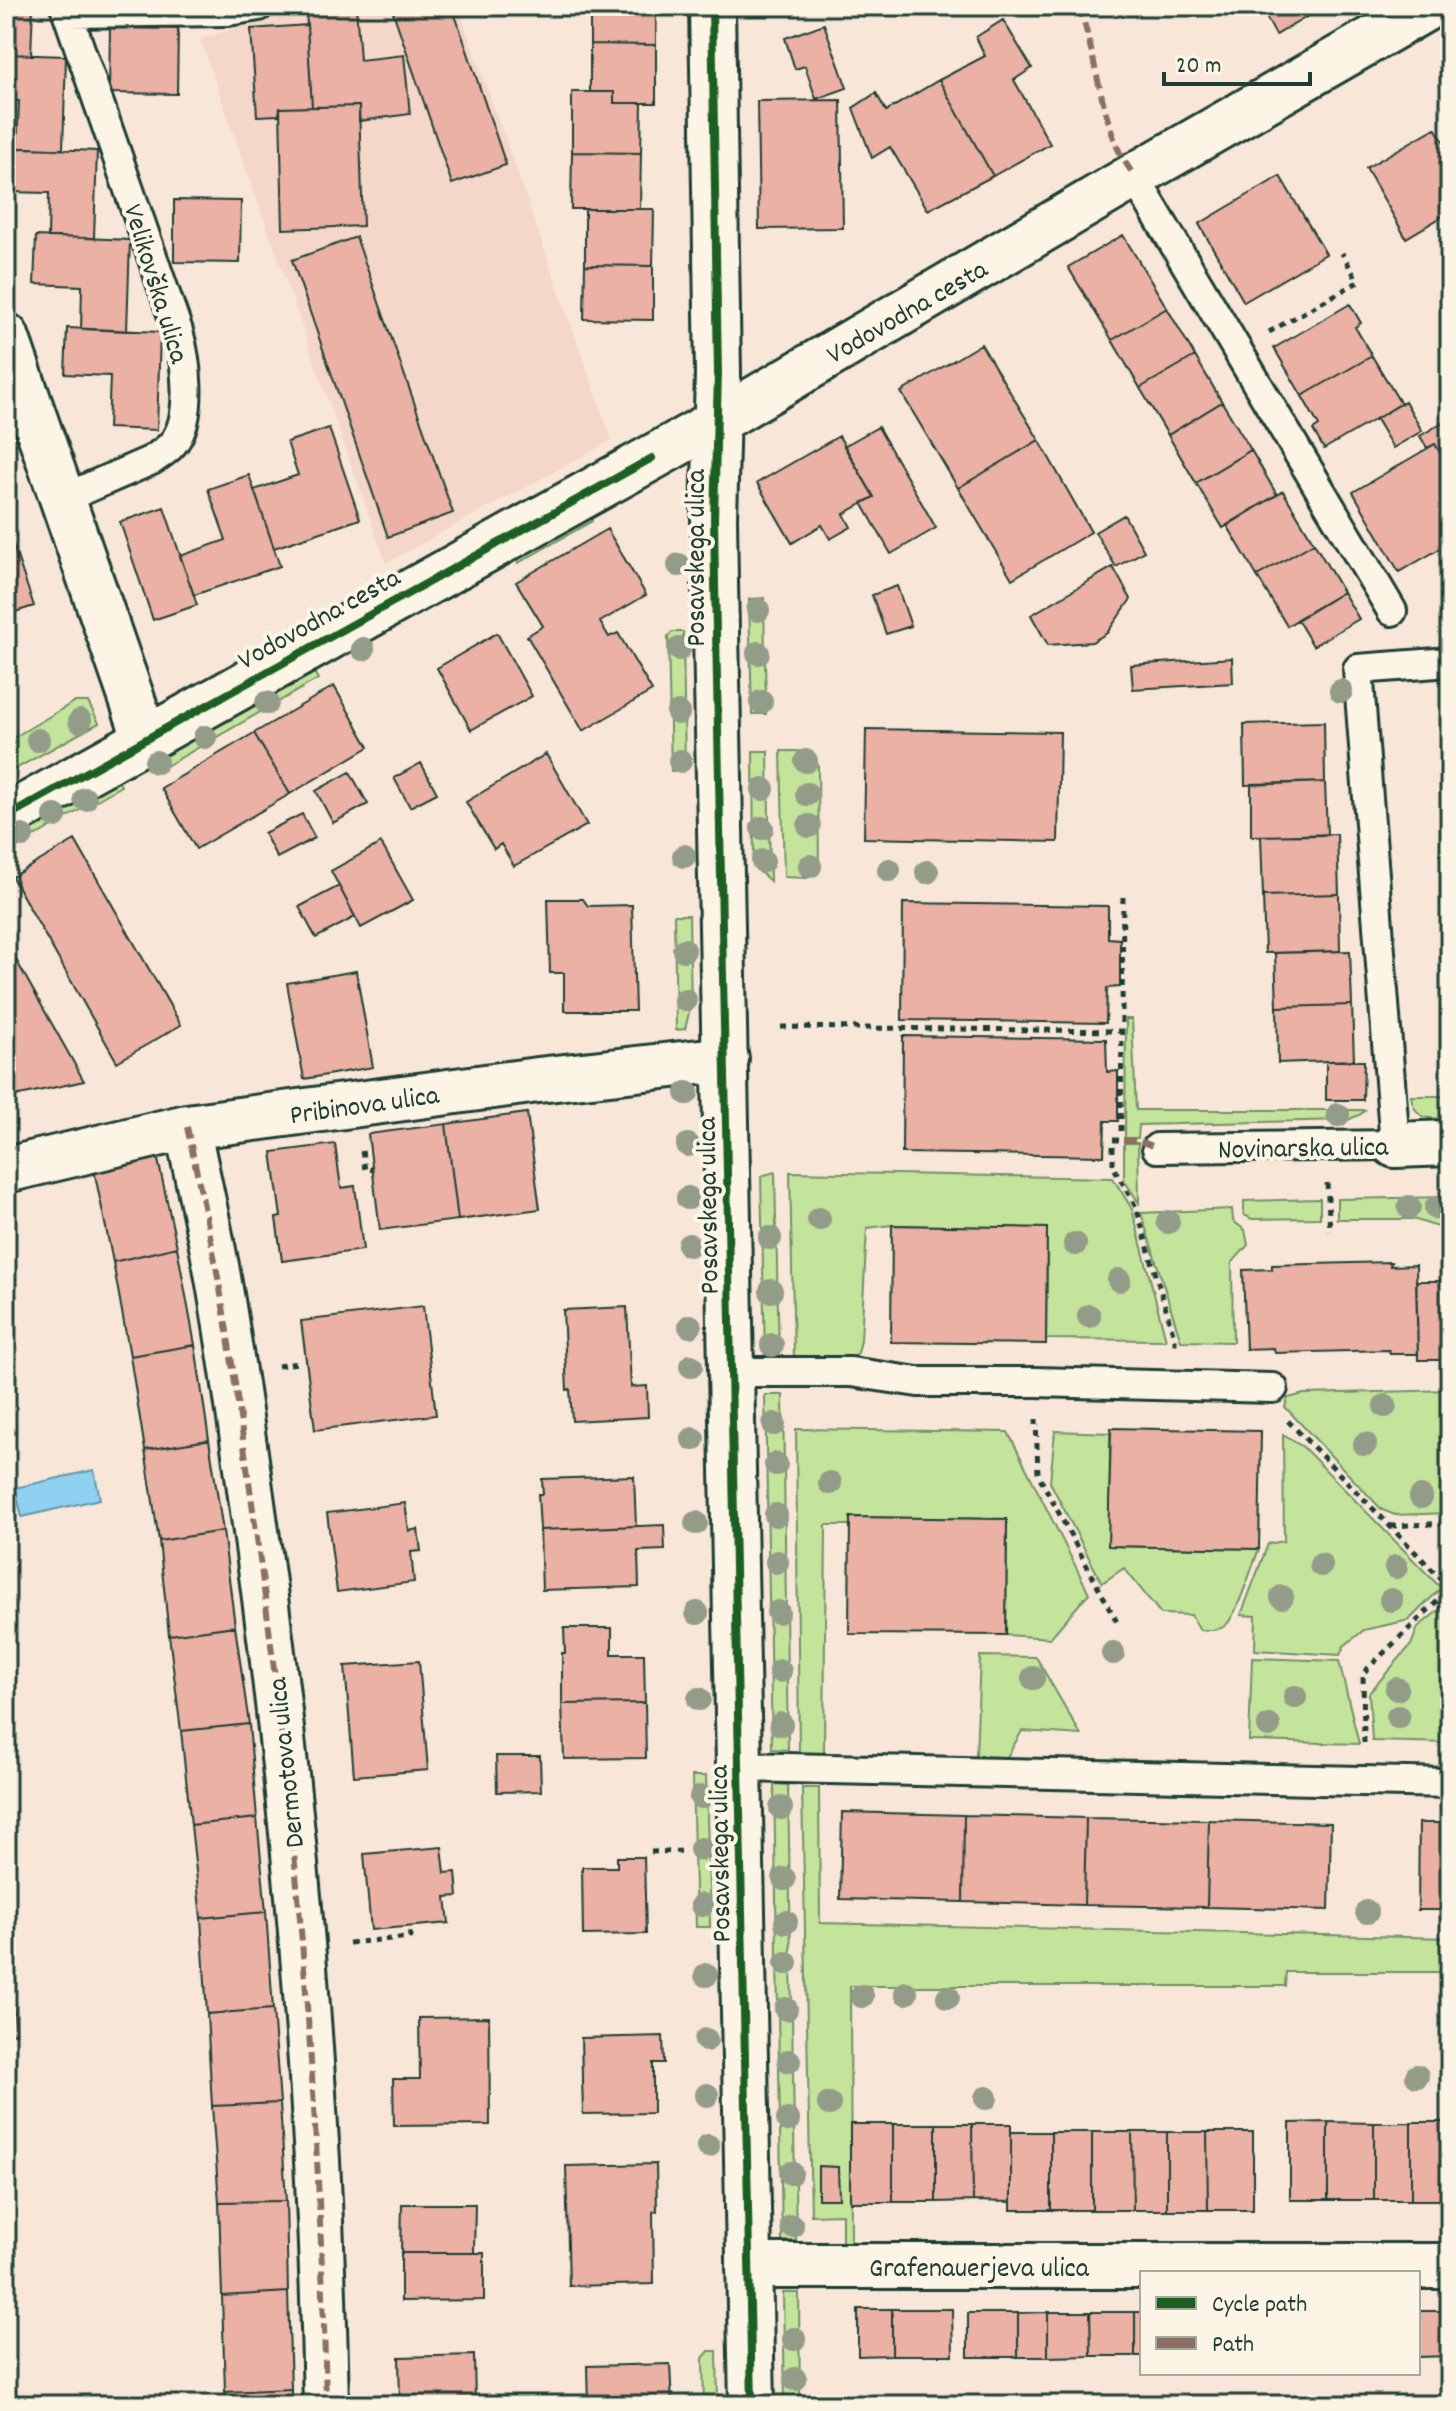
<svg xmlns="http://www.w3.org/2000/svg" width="1456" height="2411" font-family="Dekko,sans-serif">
  <rect width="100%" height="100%" fill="#f8e7d8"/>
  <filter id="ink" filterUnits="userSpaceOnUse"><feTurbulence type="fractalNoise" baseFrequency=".0125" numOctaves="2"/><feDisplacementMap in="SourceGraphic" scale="16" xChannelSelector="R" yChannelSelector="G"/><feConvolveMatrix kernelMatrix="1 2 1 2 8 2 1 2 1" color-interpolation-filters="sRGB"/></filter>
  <g filter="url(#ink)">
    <path fill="#f4d7c8" d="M305,6h153l154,434 -226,123 -186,-524z"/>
    <path fill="#c4e39b" stroke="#729068" stroke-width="2" d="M589,513l3,8 -74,42 -4,-8z
      M764,598l2,116h-14l-3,-115z
      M672,632h11l2,138 -14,1 -3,-134z
      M310,666l8,13 -164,94 -9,-16z
      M74,702h14l11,21 -93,51v-32z
      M753,751h15l2,130 -16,-14z
      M781,751c17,1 30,-5 37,14l1,104 -12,9 -23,-1z
      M114,774l7,12 -115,67v-16z
      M674,915h15l2,90 -6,24 -9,1z
      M1126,1019h6l4,91h229l-4,4 -13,6 -209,5 -1,13h-13z
      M1411,1096h39v23c-21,0 -36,1 -39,-23z
      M1124,1143h14l1,60 -15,-23z
      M775,1172l4,185h-14l-4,-181z
      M790,1172l323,6 19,31 34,131 -120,-1 1,-111 -155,-3 -25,3 -6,112 -3,13 -11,8 -53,-2z
      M1450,1197v34l-37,-12h-76v-20z
      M1320,1199v19l-68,1 -8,-4v-14z
      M1232,1209l1,12 12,9 3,15 -16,18 1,79 -52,-1 -40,-128z
      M1450,1390v123l-55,2 -13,-5 -97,-103 3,-9 16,-4z
      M765,1395h18l5,355 -16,-1z
      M796,1429l212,3 81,161 -39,45 -44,-3 1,-116 -156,-2 -1,8h-24l-2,229 -25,1z
      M1055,1431l55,2 -1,113 150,3c-7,17 -22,67 -34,77 -7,5 -17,4 -25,4l-9,-15 -30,-1 -37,-46 -22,15 -52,-101z
      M1283,1435l20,12 138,141 -32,32 -45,10 -20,16 -4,9 -85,-5 1,-34 -15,-1 27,-71 16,-3z
      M1450,1601v142l-78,-2 -3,-48 42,-48 7,-18z
      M980,1656l56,1 45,78 -59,-4 -15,26 -31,-1z
      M1252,1658l87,3 20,83 -110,-3z
      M692,1776h14l4,151h-14z
      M774,1784l14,1 8,456h-14z
      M802,1788h17l1,135 630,15v34h-164l-1,14h-435l1,257h-9v-29l-31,1z
      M783,2293h16l1,112h-15z
      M709,2351h8l1,54h-14l-1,-47z"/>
    <path fill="#8fd1f1" stroke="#6296a5" stroke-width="2" d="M94,1470l6,29 -78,18 -7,-29z"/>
    <path fill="#eab1a4" stroke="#1f3d34" stroke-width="2" d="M6,6h27l-2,49 -25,-1z
      M318,6h38l4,54 44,-5 6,59 -51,7v-15l-47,1 -6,-97z
      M391,6h61l54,159 -54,19z
      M590,6h66v39l-66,-1z
      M1260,6h45l5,9 -34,20z
      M1003,20l29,48 -18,12 36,64 -57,32 -54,-96 46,-24 -9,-19z
      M824,24l23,64 -31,11 -11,-33 -10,3 -10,-31z
      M307,25l5,82 -32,1 -1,7 -22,1 -6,-87z
      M110,28l68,1 -1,65 -68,-1z
      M590,44l66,1v58h-42v-11h-24z
      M6,54l60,2 -3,93 -46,-1 2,-47h-13z
      M939,80l54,96 -65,34 -38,-63 -18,11 -19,-50 23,-15 10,18z
      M572,92h42v11h28l-1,50 -69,-1z
      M841,100l2,128 -84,1 -2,-128z
      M359,106l4,120 -80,3 -3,-121z
      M1435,128l15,23v61l-44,26 -40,-70z
      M6,147l91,4 -3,87 -46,-1 1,-44 -43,-1z
      M572,152l69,1 -1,56h-69z
      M1280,176l46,78 -82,48 -45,-78z
      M174,200l67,1 -1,62 -66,-1z
      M585,209h69l-1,57 -68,-1z
      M1123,235l44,73 -55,32 -44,-73z
      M36,236l94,4 -3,91 -46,-2 1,-43 -48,-2z
      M356,237l97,276 -65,24 -96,-277z
      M585,265l68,1v54l-69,-1z
      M1350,304l11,19 -6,4 17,29 -70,40 -28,-48z
      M1167,308l28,48 -55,32 -28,-48z
      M67,328l93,4 -3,98 -49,-2 2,-52 -45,-2z
      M981,344l58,96 -81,48 -57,-96z
      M1195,356l27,46 -54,33 -28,-47z
      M1372,356l29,48 -77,45 -11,-19 6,-4 -17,-30z
      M1405,401l17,30 -29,17 -17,-29z
      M1222,402l29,48 -55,33 -28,-48z
      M1450,418v52l-15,-26 -8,4 -7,-12z
      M878,427l58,101 -45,26 -29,-51 12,-6 -30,-51z
      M329,428l31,91 -86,29 -20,-58 44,-15 -11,-33z
      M839,436l35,61 -30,17 7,13 -21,12 -8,-14 -30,18 -35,-60z
      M1039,440l52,92 -79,47 -54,-91z
      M1435,444l15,26v73l-51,29 -46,-80z
      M1251,450l26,45 -54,33 -27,-45z
      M249,475l31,91 -86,29 -14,-39 46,-16 -18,-51z
      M1283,491l31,52 -57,33 -30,-51z
      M164,507l33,98 -44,15 -33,-98z
      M1124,515l20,36 -28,16 -21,-35z
      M607,529l39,66 -46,27 9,15 9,-4 34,58 -69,40 -56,-95 16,-10 -27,-44z
      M12,542l22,64 -28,9v-71z
      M1314,543l29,49 -56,34 -30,-50z
      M1113,567l18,32 -24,34 -15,9 -44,3 -17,-30z
      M897,586l14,40 -25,8 -14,-39z
      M1343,592l16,27 -46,27 -16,-27z
      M497,633l35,63 -61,34 -34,-62z
      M1232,658l1,25 -100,6 -2,-24z
      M334,686l35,61 -79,47 -36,-61z
      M1324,722l1,60 -80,3 -1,-61z
      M866,729l194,3 -2,110 -194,-4z
      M254,733l36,61 -94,55 -35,-61z
      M546,754l41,71 -73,41 -13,-22 -7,5 -28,-47z
      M421,763l16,30 -27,14 -16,-29z
      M350,772l18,32 -35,19 -17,-32z
      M1325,782l2,53 -76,1v-52z
      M302,814l13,24 -38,20 -13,-25z
      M1337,834l2,60 -76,2 -2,-60z
      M75,840l106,185 -64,37 -105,-185z
      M381,843l32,57 -52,28 -30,-57z
      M339,886l16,31 -39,21 -17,-31z
      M1339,894l1,57 -75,2 -2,-57z
      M548,899h35l5,7 44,-1 3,106h-71v-38h-14z
      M903,903l205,3v32l12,1v48l-13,1 -1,35 -204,-3z
      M6,942l78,139 -78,17z
      M1350,951l2,54 -75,2 -2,-54z
      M356,971l17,96 -69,12 -17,-96z
      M1352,1005l2,55 -76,3 -1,-56z
      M903,1036l203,3 1,33 11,-1v50h-13l-1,35 -202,-3z
      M1326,1061h38l-1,39h-37z
      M527,1113l13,96 -82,11 -12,-96z
      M446,1124l12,96 -78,10 -12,-96z
      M335,1144l6,44 14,-2 8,64 -81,11 -6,-43 5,-1 -9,-65z
      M157,1155l20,92 -64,15 -19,-92z
      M892,1225l155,3 -1,116 -155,-2z
      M177,1247l18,98 -65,11 -17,-94z
      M1391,1262l-1,4 26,-1 2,89h-28l-1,-4 -114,3 -1,-5 -28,1 -3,-79 29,-1v-4z
      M1444,1278h6v87h-7v-5h-25l-2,-79h29z
      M423,1306l13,109 -121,15 -14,-109z
      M627,1307l4,80 16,-1 1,31 -76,4 -2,-32 -3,1 -4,-80z
      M195,1345l14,95 -64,10 -15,-94z
      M1111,1428l150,3 -2,118 -151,-3z
      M209,1440l14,91 -64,10 -14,-91z
      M634,1476l2,50 -96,4 -2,-36h5l-1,-15z
      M405,1503l4,28 9,-2 3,22 -10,1 3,30 -77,10 -10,-79z
      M850,1517l157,2 -1,116 -157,-1z
      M664,1525l1,25 -27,1 1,36 -97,3 -2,-60z
      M223,1531l12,95 -66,9 -10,-94z
      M235,1626l14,98 -68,7 -12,-96z
      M564,1628h48v26h32l1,49 -83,1v-51h3z
      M419,1661l9,109 -74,6 -9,-110z
      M645,1703l1,55 -82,1 -2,-55z
      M249,1724l8,94 -66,7 -10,-94z
      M496,1756h44l1,35 -44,1z
      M842,1812l122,3 -1,87 -123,-3z
      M964,1815l122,3 -2,87 -121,-3z
      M257,1818l9,94 -65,6 -10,-93z
      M1086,1818l123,2 -2,87 -123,-2z
      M1209,1820l122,3 -2,87 -122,-3z
      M1419,1823h31v87h-32z
      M442,1847l3,26 11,-1 2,24 -12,1 3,26 -78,7 -7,-76z
      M617,1857h27l2,77 -63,1 -1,-68h35z
      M266,1912l7,97 -66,5 -6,-96z
      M6,1972h4l6,61 -10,1z
      M273,2009l7,94 -68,3 -5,-92z
      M489,2017l1,108 -96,1 -1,-47h27l-1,-61z
      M663,2036l1,27h-11v50l-70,1 -2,-76z
      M280,2103l6,98 -67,1 -7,-96z
      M1328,2122l46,1v77h-46z
      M1328,2122v78h-38v-77z
      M1411,2122h38l-1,78h-37z
      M1411,2122v78h-37v-77z
      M1449,2122h1v78h-2z
      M850,2124h43v78h-43z
      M893,2124h43v78h-43z
      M936,2124h36l1,77 -37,1z
      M972,2124h39v78l-38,-1z
      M1011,2132h40v78h-40z
      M1051,2132h41v78h-41z
      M1092,2132h40l1,78h-41z
      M1132,2132h35v78h-34z
      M1167,2132h40l1,78h-41z
      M1207,2132h46v78h-45z
      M656,2164l1,47 -4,1 1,72 -85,2 -3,-120z
      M818,2166l20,1 1,32h-21z
      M286,2201l2,91 -66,4 -3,-94z
      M402,2204h73l-1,49h-73z
      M401,2253h83v47l-83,1z
      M288,2292l3,97 -66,3 -3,-96z
      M858,2309h34v46l-34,1z
      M892,2309h60l1,46h-61z
      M1418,2311h32v45l-32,1z
      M1048,2312h42l1,44 -43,1z
      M1048,2312v45h-30v-44z
      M1090,2312h45v44h-44z
      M1135,2312h7v44h-7z
      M968,2313h50v44h-50z
      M474,2355l1,50h-75l-1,-48z
      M670,2364l2,41h-84l-1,-39z
      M291,2389v16h-65l-1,-13z
      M32,2400v5h-26v-4z"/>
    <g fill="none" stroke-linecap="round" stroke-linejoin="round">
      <defs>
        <path id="lane" d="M68,13l160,-2 31,-5
          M1134,176l258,435
          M62,499l90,-39c8,-6 19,-12 24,-21 17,-26 10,-80 2,-108l-113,-325
          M1157,1148l238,-3 -37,-476 92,-7
          M731,1372h120l67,10h117l238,6
          M739,1767l711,16"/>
        <path id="street" d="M6,336l139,401
          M6,817l710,-395 418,-246 296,-170
          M187,1127c10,46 20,92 29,139 14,78 25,158 36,237 43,299 68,600 74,902
          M1395,1145l55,-2
          M6,1170l181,-43 351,-47 188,-21
          M749,2266h701"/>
        <path id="secondary" d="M712,6l6,368 -4,144 1,64 37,1823"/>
      </defs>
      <use href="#lane" stroke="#1f3d34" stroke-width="34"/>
      <use href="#street" stroke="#1f3d34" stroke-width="50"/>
      <use href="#secondary" stroke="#1f3d34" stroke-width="50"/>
      <path stroke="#1f3d34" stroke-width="5" stroke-dasharray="6 6" stroke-linecap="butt" d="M1269,332l89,-50 -16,-29
        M781,1027l340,4
        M1121,1131l2,-238
        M1119,1140h-6v26l23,41 39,133v9
        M362,1151l3,19 8,-1
        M1327,1183l3,48
        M278,1366l19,-3
        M1036,1419l2,55 80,150
        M1288,1421l162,167
        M1391,1526l59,-3
        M1364,1743l-1,-70 87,-84
        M651,1852l35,-1
        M349,1943l61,-6 -1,-10"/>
      <use href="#lane" stroke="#fcf5e5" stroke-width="28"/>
      <use href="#street" stroke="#fcf5e5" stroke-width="44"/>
      <use href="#secondary" stroke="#fcf5e5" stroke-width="44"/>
      <path stroke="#8d6e63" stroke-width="6" stroke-dasharray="12 6" stroke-linecap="butt" d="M1079,6c15,45 20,93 37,138 4,11 12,22 18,32
        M187,1127c10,46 20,92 29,139 14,78 25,158 36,237 43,299 68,600 74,902
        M1123,1140h15l19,8"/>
      <defs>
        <path id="cycleway" d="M712,6l6,368 -4,144 1,64 37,1823
          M6,817l646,-359"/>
      </defs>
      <use href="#cycleway" stroke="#fcf5e5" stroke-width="13"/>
      <use href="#cycleway" stroke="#1b5e20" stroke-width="8"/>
    </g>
    <g fill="#939c89">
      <circle cx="679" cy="565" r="12"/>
      <circle cx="758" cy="610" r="12"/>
      <circle cx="363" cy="649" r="12"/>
      <circle cx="679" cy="649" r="12"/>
      <circle cx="758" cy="653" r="12"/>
      <circle cx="1341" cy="691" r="12"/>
      <circle cx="761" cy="702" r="12"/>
      <circle cx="267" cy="703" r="12"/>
      <circle cx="678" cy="713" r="12"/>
      <circle cx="80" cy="721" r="12"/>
      <circle cx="205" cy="737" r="12"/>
      <circle cx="38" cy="740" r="12"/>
      <circle cx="680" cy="761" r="12"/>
      <circle cx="806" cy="761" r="12"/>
      <circle cx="156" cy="762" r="12"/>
      <circle cx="763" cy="789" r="12"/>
      <circle cx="807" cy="794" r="12"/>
      <circle cx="85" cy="799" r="12"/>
      <circle cx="55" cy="816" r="12"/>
      <circle cx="809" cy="826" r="12"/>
      <circle cx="762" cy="828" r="12"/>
      <circle cx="22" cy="836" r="12"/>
      <circle cx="684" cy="856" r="12"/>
      <circle cx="763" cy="861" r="12"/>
      <circle cx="810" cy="866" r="12"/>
      <circle cx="889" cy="870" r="12"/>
      <circle cx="927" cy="872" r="12"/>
      <circle cx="684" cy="950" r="12"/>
      <circle cx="685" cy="1000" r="12"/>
      <circle cx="687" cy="1093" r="12"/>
      <circle cx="1338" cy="1115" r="12"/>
      <circle cx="688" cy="1145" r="12"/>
      <circle cx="688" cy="1198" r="12"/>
      <circle cx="1409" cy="1207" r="12"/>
      <circle cx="1436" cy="1208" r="12"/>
      <circle cx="819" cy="1219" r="12"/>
      <circle cx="1168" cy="1222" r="12"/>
      <circle cx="770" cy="1238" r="12"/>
      <circle cx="1075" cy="1244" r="12"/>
      <circle cx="689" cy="1245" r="12"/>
      <circle cx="1119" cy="1280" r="12"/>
      <circle cx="771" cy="1291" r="12"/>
      <circle cx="1089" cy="1316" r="12"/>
      <circle cx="690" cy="1326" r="12"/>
      <circle cx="772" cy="1345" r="12"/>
      <circle cx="691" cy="1366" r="12"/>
      <circle cx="1385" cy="1406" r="12"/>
      <circle cx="774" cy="1424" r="12"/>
      <circle cx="693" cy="1439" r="12"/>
      <circle cx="1365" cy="1444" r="12"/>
      <circle cx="776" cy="1464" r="12"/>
      <circle cx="830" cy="1483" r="12"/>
      <circle cx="1421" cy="1497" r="12"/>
      <circle cx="776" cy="1515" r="12"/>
      <circle cx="696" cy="1523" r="12"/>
      <circle cx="777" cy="1562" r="12"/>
      <circle cx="1321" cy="1565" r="12"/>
      <circle cx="1396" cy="1567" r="12"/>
      <circle cx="1282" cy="1597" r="12"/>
      <circle cx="1391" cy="1600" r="12"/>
      <circle cx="778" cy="1612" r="12"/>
      <circle cx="697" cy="1613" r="12"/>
      <circle cx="1113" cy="1653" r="12"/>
      <circle cx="780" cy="1671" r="12"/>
      <circle cx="1033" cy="1678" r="12"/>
      <circle cx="1397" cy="1689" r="12"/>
      <circle cx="1295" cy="1697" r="12"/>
      <circle cx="699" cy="1699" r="12"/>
      <circle cx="1398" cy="1717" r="12"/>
      <circle cx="781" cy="1724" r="12"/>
      <circle cx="1269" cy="1726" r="12"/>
      <circle cx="701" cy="1797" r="12"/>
      <circle cx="781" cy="1808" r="12"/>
      <circle cx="701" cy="1849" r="12"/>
      <circle cx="784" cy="1879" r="12"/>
      <circle cx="702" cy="1905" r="12"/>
      <circle cx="1367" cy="1912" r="12"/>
      <circle cx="786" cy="1922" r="12"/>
      <circle cx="786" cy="1963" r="12"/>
      <circle cx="706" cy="1975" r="12"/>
      <circle cx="906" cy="1993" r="12"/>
      <circle cx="862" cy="1996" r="12"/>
      <circle cx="948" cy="1997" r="12"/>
      <circle cx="786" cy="2009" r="12"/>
      <circle cx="706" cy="2040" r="12"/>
      <circle cx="789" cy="2061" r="12"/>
      <circle cx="1417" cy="2076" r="12"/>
      <circle cx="707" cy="2095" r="12"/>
      <circle cx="986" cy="2098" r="12"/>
      <circle cx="829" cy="2104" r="12"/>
      <circle cx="788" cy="2120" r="12"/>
      <circle cx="708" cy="2146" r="12"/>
      <circle cx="791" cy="2173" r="12"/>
      <circle cx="792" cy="2226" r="12"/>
      <circle cx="794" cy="2339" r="12"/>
      <circle cx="795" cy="2379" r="12"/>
    </g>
  </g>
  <g text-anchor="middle" stroke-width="8" stroke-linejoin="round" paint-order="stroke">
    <g font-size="28" fill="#1f3d34" stroke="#fcf5e5">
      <text transform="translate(158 283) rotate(73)" y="10">Velikovška ulica</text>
      <text transform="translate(906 310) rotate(-30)" y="10">Vodovodna cesta</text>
      <text transform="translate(694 558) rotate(-90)" y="10">Posavskega ulica</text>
      <text transform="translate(318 617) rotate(-29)" y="10">Vodovodna cesta</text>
      <text transform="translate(364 1103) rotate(-8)" y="10">Pribinova ulica</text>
      <text transform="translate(1303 1146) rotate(-1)" y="10">Novinarska ulica</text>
      <text transform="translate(706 1206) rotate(-91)" y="10">Posavskega ulica</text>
      <text transform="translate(284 1763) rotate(-96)" y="10">Dermotova ulica</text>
      <text transform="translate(718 1854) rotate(-91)" y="10">Posavskega ulica</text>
      <text x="979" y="2276">Grafenauerjeva ulica</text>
    </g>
  </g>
  <rect width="1456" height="2411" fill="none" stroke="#fcf5e5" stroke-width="32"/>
  <rect x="16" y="16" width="1424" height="2379" fill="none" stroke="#1f3d34" stroke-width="3" filter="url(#ink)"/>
  <rect x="1140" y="2271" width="280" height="104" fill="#fcf5e5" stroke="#a4ab9e" stroke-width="2"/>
  <rect x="1156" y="2297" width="40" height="12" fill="#1b5e20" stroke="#a4ab9e" stroke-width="2"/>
  <text x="1212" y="2311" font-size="24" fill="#1f3d34">Cycle path</text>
  <rect x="1156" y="2337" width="40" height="12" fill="#8d6e63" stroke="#a4ab9e" stroke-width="2"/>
  <text x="1212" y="2351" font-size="24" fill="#1f3d34">Path</text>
  <path d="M1164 72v12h146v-12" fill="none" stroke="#1f3d34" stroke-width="4"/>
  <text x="1176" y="72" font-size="24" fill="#1f3d34" stroke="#fcf5e5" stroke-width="6" paint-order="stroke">20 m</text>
</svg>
